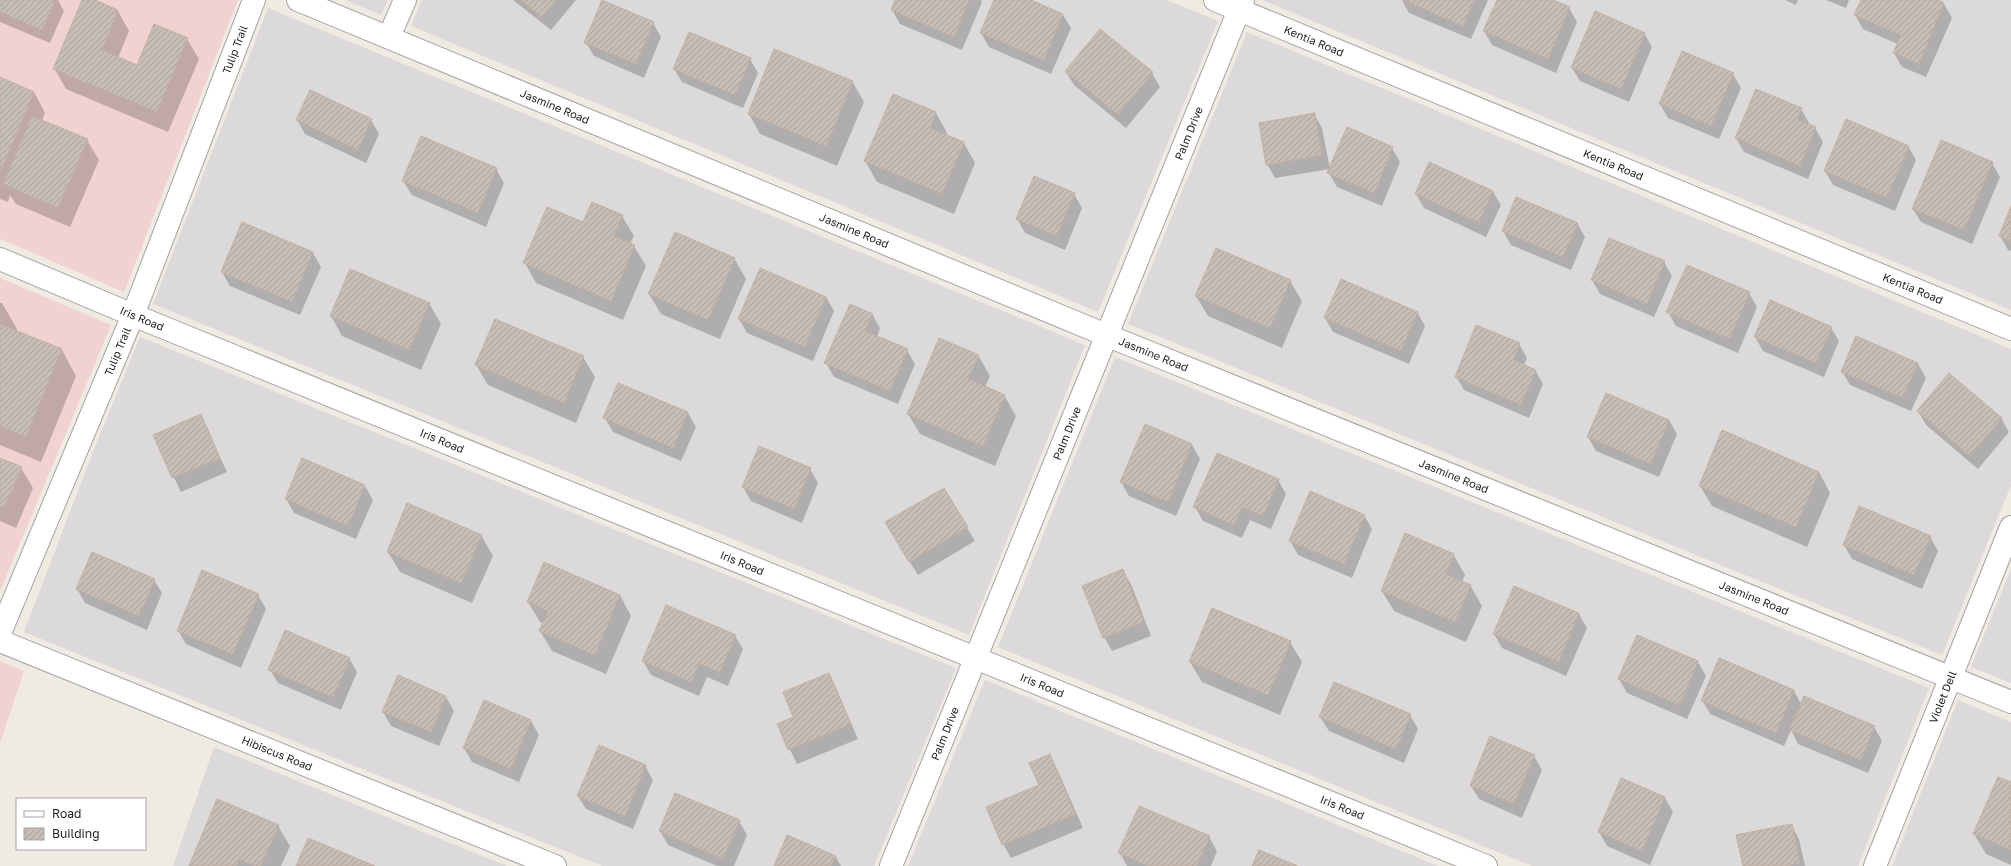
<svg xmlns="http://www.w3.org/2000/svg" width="2011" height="866" font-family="'Golos Text',sans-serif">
  <defs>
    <pattern id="building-hatch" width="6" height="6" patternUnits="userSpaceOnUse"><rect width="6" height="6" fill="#c6bdb5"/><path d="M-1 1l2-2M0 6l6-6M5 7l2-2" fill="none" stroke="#aaa29b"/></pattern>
  </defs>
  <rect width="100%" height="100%" fill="#efeae2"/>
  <path fill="#dbd9d9" d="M345,0h43l-7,15z
    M422,0h745l51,21 -120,291 -687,-286z
    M1262,0h749v310z
    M268,8l817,337 -116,290 -816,-331z
    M1247,32l764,317v136l-69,170 -814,-331z
    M140,337l816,331 -82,198h-272l-578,-234 70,-183z
    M1115,357l814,331 -71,178h-326l-534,-219z
    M2011,569v114l-40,-16z
    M985,680l453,186h-530z
    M1958,700l53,22v144h-119z
    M214,747l293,119h-334z"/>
  <path fill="#f1d2d0" d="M0,0h238l-114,292 -124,-53z
    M0,278l111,47 -111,266z
    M0,661l24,10 -24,72z"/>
  <path fill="#0003" d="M0,0h58l6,11 -14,32 -50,-21z
    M83,0h10l25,11 11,20 -11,27 20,8 49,-27 12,20 -31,73 -102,-43 -12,-21z
    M513,0h63l-25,30z
    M896,0h85l1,2 -20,48 -62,-26 -8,-14z
    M995,0h33l35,15 8,13 -20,46 -62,-27 -8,-14z
    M1402,0h86l-17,39 -62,-26z
    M1498,0h53l18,8 8,14 -21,51 -64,-28 -8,-14z
    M1785,0h13l-2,5z
    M1826,0h23l-3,8z
    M1862,0h73l9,4 8,14 -26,59 -24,-10 -8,-14 4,-9 -35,-15 -8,-14z
    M653,23l8,14 -17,41 -50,-22 -8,-13z
    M1644,33l8,14 -23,55 -49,-21 -8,-13z
    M750,59l8,14 -15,35 -61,-26 -8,-13z
    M1066,72l86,1 8,14 -34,41 -52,-43z
    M1733,74l8,14 -22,51 -51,-21 -8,-14z
    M0,78l34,14 11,21 -3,8 45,19 12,20 -29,67 -54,-23 -6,-9 -2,7 -8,-3z
    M852,81l12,21 -27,64 -77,-32 -11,-20z
    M893,95l43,18 11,20 -1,3 18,7 11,20 -21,51 -77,-32 -12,-21z
    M1801,109l8,14 -1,2 7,3 8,14 -15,37 -64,-27 -8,-14z
    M1314,114l8,14 8,41 -55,9 -8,-14z
    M297,120h74l8,14 -13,29 -61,-29z
    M1908,146l8,14 -21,51 -62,-26 -8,-14z
    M1392,148l8,14 -18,44 -45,-19 -8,-14z
    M1429,163l64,29 8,13 -15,32 -62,-29 -8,-14z
    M1992,163l8,14 -28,67 -51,-22 -8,-13z
    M496,169l8,14 -18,44 -74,-32 -9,-14z
    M1074,194l8,14 -17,42 -40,-17 -8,-14z
    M2011,209v42l-3,-1 -8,-14z
    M622,216l12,20 -4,8 4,2 12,20 -23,54 -87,-37 -11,-20 59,-40z
    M1577,223l8,14 -14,33 -60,-25 -8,-14z
    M313,253l8,14 -21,48 -70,-29 -8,-14z
    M734,258l12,21 -26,60 -59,-25 -12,-20z
    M1664,262l8,14 -18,41 -54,-23 -8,-14z
    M1290,281l12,20 -20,47 -74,-32 -12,-20z
    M1749,293l8,14 -19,46 -62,-27 -8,-14z
    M826,297l8,14 -21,50 -66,-28 -8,-14z
    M0,303h2l15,26 -1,3 46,18 14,26 -35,86 -41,-17z
    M429,303l12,21 -20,46 -79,-34 -11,-20z
    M1417,312l8,14 -16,38 -76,-32 -8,-14z
    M872,314l8,14 -3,9 30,13 8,14 -17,40 -64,-27 -8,-14z
    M1831,328l8,13 -15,36 -61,-26 -8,-14z
    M1519,344l8,14 -3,7 11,5 8,14 -14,34 -65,-28 -8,-14z
    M978,355l12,21 -5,11 19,8 12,21 -21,50 -75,-32 -12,-20z
    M583,357l12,20 -19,46 -88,-38 -12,-20z
    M1918,364l8,14 -15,33 -61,-26 -8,-14z
    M619,384l69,29 8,14 -15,34 -68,-29 -8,-14z
    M1918,411l83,7 8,14 -31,37 -52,-44z
    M200,416l27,56 -46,20 -27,-56z
    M1669,420l8,14 -18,43 -63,-26 -8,-14z
    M1145,425l47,20 8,14 -24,57 -47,-20 -8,-14z
    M0,459l21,9 12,20 -17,40 -16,-7z
    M810,469l8,14 -16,40 -51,-22 -8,-14z
    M1819,472l11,21 -23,54 -95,-41 -12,-20z
    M1278,480l8,14 -15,35 -21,-9 -8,18 -39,-17 -8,-14z
    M365,486l8,14 -17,39 -62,-26 -8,-14z
    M1364,515l8,14 -20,49 -54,-23 -8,-14z
    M967,528l8,13 -57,34 -24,-38z
    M481,535l12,21 -21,47 -72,-31 -12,-20z
    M1930,537l8,14 -16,38 -70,-30 -8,-14z
    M92,553l62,27 8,13 -15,37 -62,-27 -8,-14z
    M1453,554l12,21 -3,7 8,3 12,21 -16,36 -72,-31 -12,-20z
    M1123,571l8,13 20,52 -39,15 -8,-14z
    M1514,587l65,27 8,14 -21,48 -64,-28 -8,-14z
    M258,595l8,14 -25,59 -55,-24 -8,-14z
    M620,595l11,21 -25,58 -54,-23 -12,-20 3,-7 -3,-2 -12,-20z
    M735,636l8,13 -15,37 -21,-9 -8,19 -48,-21 -8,-14z
    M1290,642l12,20 -22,53 -78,-33 -12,-20z
    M349,658l8,14 -16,38 -63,-27 -8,-13z
    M1720,660l74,31 7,13 73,23 8,14 -14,32 -70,-29 -7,-14 -7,16 -74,-32 -8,-14z
    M1698,662l8,14 -19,43 -60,-26 -8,-14z
    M828,674l8,14 22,51 -61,25 -19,-39 17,-7z
    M446,697l8,14 -15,35 -48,-20 -8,-14z
    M484,701l47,20 8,14 -20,47 -47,-20 -8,-14z
    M1410,715l8,14 -14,34 -75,-32 -9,-14z
    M1050,756l7,13 26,59 -72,30 -8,-14 37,-58z
    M1534,756l8,14 -20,48 -43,-19 -8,-13z
    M645,766l8,14 -20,49 -47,-20 -8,-13z
    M1621,780l44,18 8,14 -23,53 -43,-19 -8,-14z
    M2011,783v82l-25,-11 -12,-20z
    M739,821l8,14 -13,31h-17l-49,-21 -8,-14z
    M1791,825l8,14 6,27h-61z
    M278,826l12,20 -9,20h-91z
    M1209,837l8,14 -6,15h-84l-7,-13z
    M835,856l6,10h-66z"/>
  <path fill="url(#building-hatch)" stroke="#c1b1a3" d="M0,0h55l-13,30 -42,-18z
    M82,0h13l23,10 -16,40 35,15 17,-41 34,14 -31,74 -104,-43z
    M521,0h35l-14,17z
    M602,0l52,22 -18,42 -52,-21z
    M895,0h74l-15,37 -63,-27z
    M994,0h37l32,14 -19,46 -64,-27z
    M1403,0h71l-11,26z
    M1497,0h56l17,7 -22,52 -65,-28z
    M1861,0h77l6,3 -25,61 -26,-11 8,-18 -47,-20z
    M1595,11l50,22 -24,56 -50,-21z
    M1100,29l53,43 -35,43 -53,-44z
    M689,32l62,26 -16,37 -62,-26z
    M774,49l79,32 -27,65 -78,-32z
    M1682,51l52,22 -23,53 -52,-22z
    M0,77l34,15 -34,81z
    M1756,89l46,19 -5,11 19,8 -16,39 -65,-28z
    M310,90l62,29 -14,31 -62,-30z
    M893,94l43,18 -6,16 34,14 -22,52 -78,-33z
    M1315,113l7,42 -56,10 -7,-42z
    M32,116l56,23 -30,69 -55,-24z
    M1846,119l63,27 -22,52 -63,-27z
    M1347,127l46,20 -19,46 -47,-20z
    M421,136l76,32 -19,45 -76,-32z
    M1941,140l52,22 -29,68 -52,-21z
    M1429,162l64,29 -14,32 -64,-29z
    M1034,176l41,17 -18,43 -41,-17z
    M1516,197l62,26 -15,34 -61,-26z
    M592,202l31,13 -9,21 21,9 -24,56 -88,-38 24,-56 36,15z
    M2011,206v35l-12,-5z
    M242,222l71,30 -21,50 -71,-30z
    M675,232l60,26 -27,62 -60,-26z
    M1609,238l56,23 -18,43 -56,-24z
    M1216,248l75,32 -21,48 -75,-32z
    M1687,265l63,27 -20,47 -64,-27z
    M760,268l66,29 -21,50 -67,-28z
    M350,269l80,34 -21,47 -79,-34z
    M1341,279l77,33 -17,39 -77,-33z
    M1770,300l62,27 -16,36 -62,-26z
    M850,304l23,10 -8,17 43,18 -18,42 -66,-28z
    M495,319l89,37 -20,47 -89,-38z
    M0,324l62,25 -36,88 -26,-11z
    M1476,325l44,18 -7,17 23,10 -15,35 -66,-28z
    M1856,336l62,27 -15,35 -62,-26z
    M939,338l40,17 -11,24 37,16 -22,51 -76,-32z
    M1949,373l53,45 -32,38 -53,-45z
    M618,383l70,29 -15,36 -70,-30z
    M1606,393l63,27 -18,44 -64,-27z
    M201,414l19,44 -48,20 -19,-43z
    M1145,424l47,20 -24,58 -48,-20z
    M1722,430l97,42 -23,55 -97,-41z
    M759,446l52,22 -17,41 -52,-22z
    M1217,453l62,26 -16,37 -21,-9 -8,18 -41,-18z
    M0,458l22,9 -18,41 -4,-2z
    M302,458l63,27 -17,41 -63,-27z
    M944,488l24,39 -59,35 -24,-40z
    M1310,491l55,24 -21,49 -55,-23z
    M407,503l75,32 -21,48 -74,-31z
    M1859,506l72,30 -17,39 -71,-30z
    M1405,533l49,21 -8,20 25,11 -16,37 -74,-31z
    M92,552l63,27 -16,37 -63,-27z
    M544,562l76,33 -25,60 -56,-24 9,-20 -21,-9z
    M1123,569l21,53 -41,16 -21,-52z
    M202,570l57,24 -26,60 -56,-23z
    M1514,586l65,27 -20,49 -66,-28z
    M666,605l70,30 -16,37 -21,-8 -8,18 -49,-21z
    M1212,608l79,33 -23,54 -79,-33z
    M285,630l65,28 -17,39 -65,-27z
    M1637,635l61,26 -18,44 -62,-26z
    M1719,658l75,32 -18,43 -75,-32z
    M829,673l22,51 -63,26 -11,-26 16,-7 -10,-25z
    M398,675l48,21 -15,36 -49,-20z
    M1334,682l77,32 -15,35 -77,-32z
    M1804,696l71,30 -14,34 -72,-30z
    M484,700l47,20 -20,49 -48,-21z
    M1490,736l45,19 -21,49 -44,-18z
    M599,745l47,20 -21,51 -48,-20z
    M1050,754l25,60 -73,31 -16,-38 53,-22 -10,-22z
    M1998,777l13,5v68l-38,-16z
    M1621,778l44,19 -23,54 -44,-19z
    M675,793l65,27 -17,39 -64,-28z
    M217,799l62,26 -18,41h-6l-16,-7 -3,7h-47z
    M1139,806l71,30 -13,30h-48l-31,-13z
    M1792,824l8,39 -12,3h-45l-7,-31z
    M787,835l49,21 -5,10h-57z
    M308,838l67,28h-79z
    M1259,850l39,16h-46z"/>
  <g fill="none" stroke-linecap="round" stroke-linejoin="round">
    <defs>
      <g id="minor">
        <path id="s1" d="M298,0l808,335 905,367"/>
        <path id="s2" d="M1215,0l796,329"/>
        <path d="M389,37l16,-37"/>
        <path id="s3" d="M0,259l133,56 1353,551"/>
        <path id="s4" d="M0,633l133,-318 121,-315"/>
        <path id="s5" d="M0,641l555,225"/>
        <path id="s6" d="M891,866l352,-866"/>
        <path id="s7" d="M1875,866l136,-339"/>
      </g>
    </defs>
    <use href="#minor" stroke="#a4a4a4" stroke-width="24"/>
    <use href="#minor" stroke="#fff" stroke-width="22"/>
  </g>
  <g text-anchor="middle" stroke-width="3" stroke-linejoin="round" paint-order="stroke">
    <g font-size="11" fill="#1d1d1d" stroke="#fff">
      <text dy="4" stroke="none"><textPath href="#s2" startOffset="107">Kentia Road</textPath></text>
      <text dy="4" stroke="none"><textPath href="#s4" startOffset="629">Tulip Trail</textPath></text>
      <text dy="4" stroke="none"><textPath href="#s1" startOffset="278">Jasmine Road</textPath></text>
      <text dy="4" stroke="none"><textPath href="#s6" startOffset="791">Palm Drive</textPath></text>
      <text dy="4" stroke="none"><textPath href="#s2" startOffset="431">Kentia Road</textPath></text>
      <text dy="4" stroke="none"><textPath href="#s1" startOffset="602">Jasmine Road</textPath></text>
      <text dy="4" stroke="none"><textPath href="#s2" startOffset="755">Kentia Road</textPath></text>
      <text dy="4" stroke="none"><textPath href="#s3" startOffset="154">Iris Road</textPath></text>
      <text dy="4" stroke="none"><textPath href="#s4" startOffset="305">Tulip Trail</textPath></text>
      <text dy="4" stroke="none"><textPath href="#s1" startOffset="926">Jasmine Road</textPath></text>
      <text dy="4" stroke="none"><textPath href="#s6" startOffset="467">Palm Drive</textPath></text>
      <text dy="4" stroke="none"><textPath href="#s3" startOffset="478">Iris Road</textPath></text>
      <text dy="4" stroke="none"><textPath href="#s1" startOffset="1250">Jasmine Road</textPath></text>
      <text dy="4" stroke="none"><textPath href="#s3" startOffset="802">Iris Road</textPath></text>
      <text dy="4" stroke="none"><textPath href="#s1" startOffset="1574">Jasmine Road</textPath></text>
      <text dy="4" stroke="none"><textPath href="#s3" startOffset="1126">Iris Road</textPath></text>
      <text dy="4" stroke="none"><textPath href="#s7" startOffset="182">Violet Dell</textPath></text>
      <text dy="4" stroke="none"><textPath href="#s6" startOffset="143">Palm Drive</textPath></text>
      <text dy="4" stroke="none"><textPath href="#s5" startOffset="299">Hibiscus Road</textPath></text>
      <text dy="4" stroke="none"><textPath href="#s3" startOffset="1450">Iris Road</textPath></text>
    </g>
  </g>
  <rect x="16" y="798" width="130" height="52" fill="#ffffff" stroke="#a5a5a5"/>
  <rect x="24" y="811" width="20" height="6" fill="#ffffff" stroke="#a5a5a5"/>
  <text x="52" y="818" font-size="12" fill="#1d1d1d">Road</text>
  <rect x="24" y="828" width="20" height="12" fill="url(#building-hatch)" stroke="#a5a5a5"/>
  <text x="52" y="838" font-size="12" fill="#1d1d1d">Building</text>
</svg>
